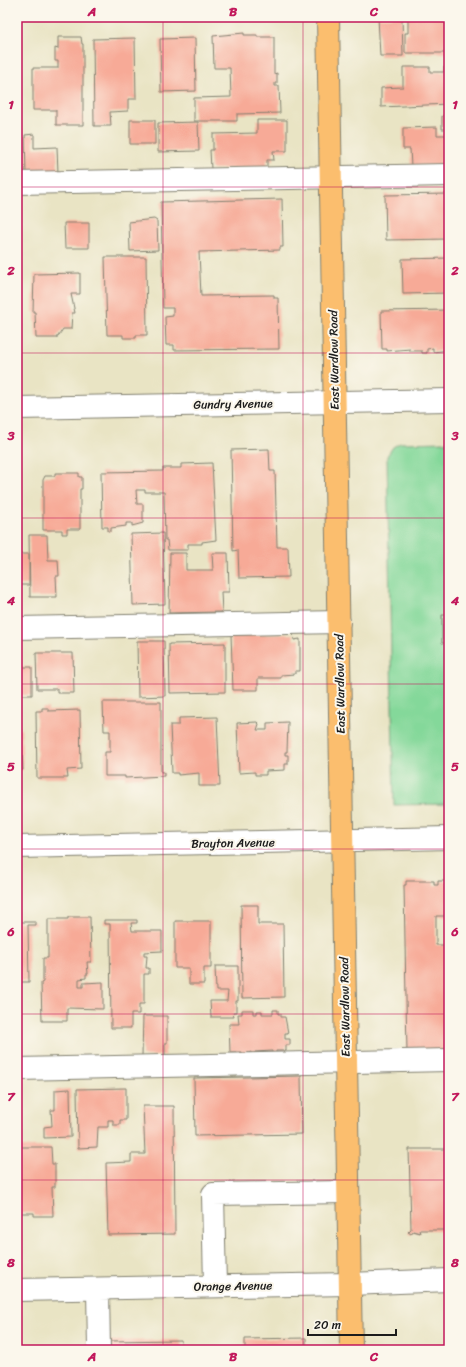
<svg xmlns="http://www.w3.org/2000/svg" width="466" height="1367" font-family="Sriracha,sans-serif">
  <rect width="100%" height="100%" fill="#fbf7ec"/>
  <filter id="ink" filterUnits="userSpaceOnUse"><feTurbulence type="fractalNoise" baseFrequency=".025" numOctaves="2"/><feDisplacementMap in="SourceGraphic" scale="8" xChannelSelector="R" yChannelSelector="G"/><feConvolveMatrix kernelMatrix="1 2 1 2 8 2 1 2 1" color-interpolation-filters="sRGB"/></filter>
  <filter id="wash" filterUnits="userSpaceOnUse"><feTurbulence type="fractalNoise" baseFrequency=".012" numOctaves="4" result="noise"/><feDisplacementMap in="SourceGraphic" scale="16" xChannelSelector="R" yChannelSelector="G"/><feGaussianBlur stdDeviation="0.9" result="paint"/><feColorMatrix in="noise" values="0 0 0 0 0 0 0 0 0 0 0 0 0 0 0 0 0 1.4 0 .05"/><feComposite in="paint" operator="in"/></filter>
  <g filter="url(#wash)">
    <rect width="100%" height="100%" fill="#e9e4c4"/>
    <path fill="#84d89a" stroke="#507a5b" d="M449,442v362l-55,1 -7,-349 6,-9 7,-4z"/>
    <g id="blocks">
      <path fill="#f7aa97" d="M378,17h24l1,39h-23z
        M408,17h41v36h-44v-20h3z
        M244,33v2h13v2h17v37l3,-1v10h-2v3h4l1,27 -43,1v7h-43v-23l37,-1 -1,-29h-16l-1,-32z
        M58,37h23l1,7h1v81h-27v-15h-23v-42h25v-7h-3v-13l3,1z
        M135,38l1,61h-8v12l-18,1 1,14h-17l-1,-87z
        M195,38l1,53 -35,1 -1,-53z
        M403,67h27v5h14v-5h5v37l-68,3v-19l22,-1z
        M449,115v14h-7v-13z
        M130,120h25v24h-25z
        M257,120h30v31h-14l1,9h-7v8l-56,1 -1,-19h3v-16l44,-1z
        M198,122l1,29 -41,1v-29z
        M437,127v8h12v30l-38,1 -1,-17h-7v-21z
        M34,134v14l23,-1 1,26 -32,1 -1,-39z
        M449,194v45l-63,1 -1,-45z
        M282,199l1,48h-3v3l-81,2 2,44 73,-1v3h4l1,51 -105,1v-5h-8l-1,-28 8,-1v-8h-10l-2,-106z
        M154,219l3,2 1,29 -28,1 -1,-29z
        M64,223h25v25h-24z
        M105,257h41l1,78h-11v3h-13v-3h-16z
        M449,258v35l-46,1 -1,-35z
        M80,273v21h-9l4,19h-3l-1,16h-8l-4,6 -2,1v2h-21l-1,-26h-2l1,-38z
        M17,280h2v21h-2z
        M449,310v40l-16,2v-4l-6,1v4h-5v-2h-12v-2l-23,2v-2h-5l-1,-38z
        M17,322h2l1,19h-3z
        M269,449l1,22h5l2,76h11l1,30 -50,1 -1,-28 -5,1 -2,-101z
        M212,463l4,77 -14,2v2h-14v6h-20l-1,-10h-2l-1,-48h-19v-2h-9l1,14h6v19l-11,3v-3h-6v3l-15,2v3h-3v-4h-6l-1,-55 62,-1v-3h18v-4z
        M55,473h24v4h3v12h-2v40h-13v5h-5v-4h-19v-50l2,-4h10z
        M163,533l2,71 -32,1 -2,-71z
        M29,535h18l1,25h10l1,16h-3l1,21h-27z
        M170,553h16v17h27l-1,-17h16l1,39h-8l1,20 -53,1z
        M17,554h12v31h-12z
        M442,615h7v28h-7z
        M293,634l1,6 6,-1v32h-5v3l-14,1v3h-23v12h-25l-2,-55z
        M137,641h27l1,55 -27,1z
        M225,643v49l-55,1 -1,-49z
        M36,653h37l1,40h-17v-4h-20z
        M17,667h15v28h-15z
        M103,702h58v70h3v4l-39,2v-2h-20v-24h5v-21h-6z
        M42,708h6v3l32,-1 1,59 -14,1 1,8h-31l-1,-67h6z
        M217,717l3,69h-21v-13l-21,2v-2h-6l-2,-48h9v-7z
        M257,722l2,2 -2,6h10v-7l21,-1 -1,30h-2v3h3v9h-3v6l-19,1v4h-11v-3l-16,1 -2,-50z
        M17,729h4l2,41h-6z
        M406,881h28v4h4v-4h11v35h-13v29h13v107l-42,1 -3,-168h2z
        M241,905h17v19h25l1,73 -42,1z
        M68,917h22l1,45h-4l1,12h-2v4l-7,1v8h4v-4l20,-1v27l-36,-1v13h-25l-1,-38 2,-1v-24h5v-39h20z
        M104,920h33v3h-6l1,8h30v20l-18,1v4h3l-1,12h3v6h-5v30h-5v10h-8v14h-20l-1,-104h-6z
        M175,921h36v47h-7v16h-15v-16h-14z
        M17,922h19v3h-8l1,57h-12z
        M215,966h23v35h-2v11h-3l1,5h-23l-1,-16h17l1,-10h-12z
        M242,1010h11v4h4v-3h5v3h11v-4h5v4h3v3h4l3,16h-3v6h5v6h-4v6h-10v3h-4v-3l-17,1v3h-4v-3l-9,3v-3h-12l-1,-28h10l-1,-10h4z
        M143,1016h24v27h-2v13h-23z
        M301,1076l1,58 -107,2 -1,-58z
        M126,1088v32h-6v5h-7v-5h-5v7h-10l-1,20 -19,1 -1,-59z
        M70,1089l1,48 -27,1v-11l8,-1 -1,-16h4v-20z
        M143,1106h31l1,128 -67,1 -2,-72 25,-1v-8h14z
        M17,1147h34l1,17h3v23h-3l1,29h-19v-3h-17z
        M409,1149h40v81h-30l1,3 -7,-2 -2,3 -3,-2 3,-3z
        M306,1338v12h-61v-11z
        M181,1340l1,10h-72v-9z"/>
    </g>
  </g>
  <g filter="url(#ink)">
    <use href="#blocks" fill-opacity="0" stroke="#828070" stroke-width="1"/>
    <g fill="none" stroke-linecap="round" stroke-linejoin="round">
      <defs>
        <path id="minor" d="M17,183l432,-8
          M17,408l432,-8
          M17,628l322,-6
          M17,847l432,-9
          M17,1069l432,-9
          M215,1286l-2,-92 134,-2
          M98,1289l1,61
          M17,1290l333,-6 99,-4"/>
        <path id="major" d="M328,17l23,1333"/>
      </defs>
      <use href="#minor" stroke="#828070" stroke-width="24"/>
      <use href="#major" stroke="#828070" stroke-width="24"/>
      <use href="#minor" stroke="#fff" stroke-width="22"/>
      <use href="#major" stroke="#fbbe6e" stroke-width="22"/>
    </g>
  </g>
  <path fill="none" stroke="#c2185b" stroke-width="1" stroke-opacity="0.55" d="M163,17v1333M303,17v1333M17,187h432M17,353h432M17,518h432M17,684h432M17,849h432M17,1014h432M17,1180h432"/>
  <g text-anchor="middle" stroke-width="4" stroke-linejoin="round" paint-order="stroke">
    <g font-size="12" fill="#1c1c1c" stroke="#fbf7ec">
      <text transform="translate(334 360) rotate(-91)" y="4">East Wardlow Road</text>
      <text transform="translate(233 404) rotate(-1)" y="4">Gundry Avenue</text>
      <text transform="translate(340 684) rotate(-91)" y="4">East Wardlow Road</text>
      <text transform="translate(233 843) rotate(-1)" y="4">Brayton Avenue</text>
      <text transform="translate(345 1007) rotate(-91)" y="4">East Wardlow Road</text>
      <text transform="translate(233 1286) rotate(-1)" y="4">Orange Avenue</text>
    </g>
  </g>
  <rect width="466" height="1367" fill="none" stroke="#fbf7ec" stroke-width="44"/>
  <path d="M308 1329v6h88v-6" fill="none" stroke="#1c1c1c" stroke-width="2"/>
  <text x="314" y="1329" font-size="12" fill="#1c1c1c" stroke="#fbf7ec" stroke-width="3" paint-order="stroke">20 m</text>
  <rect x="22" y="22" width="422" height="1323" fill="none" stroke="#c2185b" stroke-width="1.5"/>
  <g font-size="13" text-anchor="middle" font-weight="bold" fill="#c2185b">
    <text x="92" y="16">A</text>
    <text x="233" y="16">B</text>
    <text x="374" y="16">C</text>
    <text x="11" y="109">1</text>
    <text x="455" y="109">1</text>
    <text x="11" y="275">2</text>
    <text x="455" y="275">2</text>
    <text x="11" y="440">3</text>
    <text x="455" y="440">3</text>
    <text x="11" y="605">4</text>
    <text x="455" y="605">4</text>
    <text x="11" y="771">5</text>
    <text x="455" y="771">5</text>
    <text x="11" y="936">6</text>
    <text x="455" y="936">6</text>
    <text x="11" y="1101">7</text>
    <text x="455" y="1101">7</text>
    <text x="11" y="1267">8</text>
    <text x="455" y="1267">8</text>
    <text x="92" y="1361">A</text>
    <text x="233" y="1361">B</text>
    <text x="374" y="1361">C</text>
  </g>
</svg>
